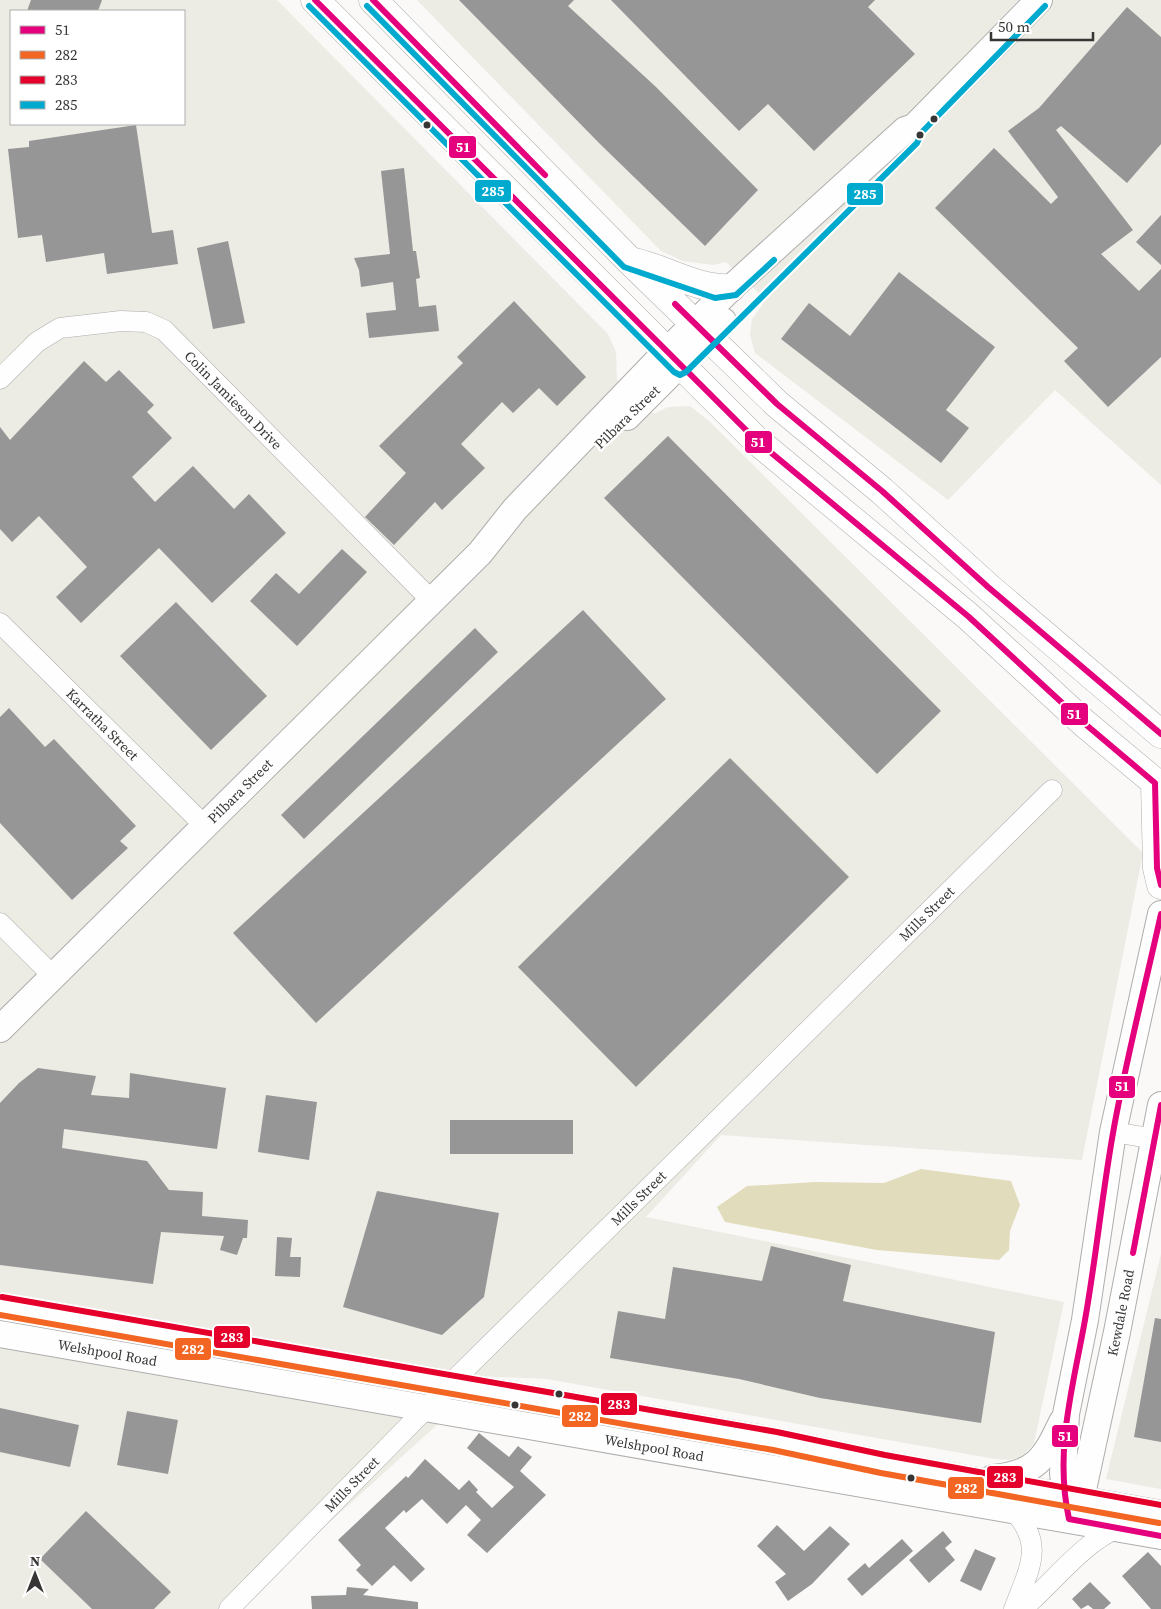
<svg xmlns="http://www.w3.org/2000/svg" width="1161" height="1609" font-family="'Source Serif 4',serif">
  <rect width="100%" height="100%" fill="#faf9f7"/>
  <path fill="#ecebe4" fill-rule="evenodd" d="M0,0h277l331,334 8,18 1,28 37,34 14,-7 22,-1 19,15 434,432 -61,307 -361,-25 -75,82 418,85 -30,141 -11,13 -13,4 -15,-1 -448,-80 -71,-3 -37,47 -205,186h-234zM11,11h173v113h-173z
    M417,0h744v485l-106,-95 -107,110 -193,-147 -5,-18 2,-16 14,-19 -40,-38 -13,3 -30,-4 -22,-10z
    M1161,1254v235l-55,-10z"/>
  <path fill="#e1dcbc" d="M921,1169l90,12 9,24 -10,26 -1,19 -10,10 -122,-10 -152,-28 -8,-15 30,-21 69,-4 68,1z"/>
  <path fill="#969696" d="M31,0h71l-4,11h-71z
    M459,0h115l-6,6 88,81 102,103 -53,56 -106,-103z
    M611,0h264l-7,7 47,47 -101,97 -46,-47 -29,27z
    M1127,7l34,30v107l-34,39 -66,-57 -5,4 77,100 -32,24 38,37 22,-22v88l-53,50 -44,-46 14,-13 -143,-140 59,-60 57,56 7,-7 -50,-66 31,-23z
    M136,125l16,108 21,-3 5,34 -71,10 -3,-21 -58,9 -4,-27 -24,3 -10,-89 21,-2v-6z
    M404,168l9,83h3l4,27 -4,1 3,28 17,-2 3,26 -70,7 -3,-25 30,-3 -3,-28 -32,5 -2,-17 -5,-12 36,-4 -9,-83z
    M1161,215v50l-25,-23z
    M228,241l17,82 -32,6 -16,-81z
    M899,272l96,75 -49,63 23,18 -28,35 -160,-124 28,-36 41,33z
    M514,301l72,76 -29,29 -18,-18 -26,25 -11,-11 -41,42 24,24 -43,42 -7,-8 -41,43 -29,-28 41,-44 -27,-27 84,-83 -6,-6z
    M84,361l22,21 13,-12 35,35 -7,7 25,26 -40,39 23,25 38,-36 41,43 15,-15 37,39 -74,70 -53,-55 -78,75 -25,-26 31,-30 -48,-51 -27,26 -12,-13v-102l10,13z
    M668,436l273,275 -64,63 -273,-276z
    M342,549l25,23 -70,74 -47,-45 26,-28 23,21z
    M176,602l91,94 -56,54 -91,-94z
    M583,610l83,89 -350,324 -83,-90z
    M475,628l23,24 -194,187 -23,-24z
    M9,708l36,39 9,-8 82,87 -16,15 8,7 -56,52 -72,-77v-106z
    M730,758l119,119 -213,210 -118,-120z
    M38,1068l58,8 -5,19 38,3 1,-25 96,15 -9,61 -153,-20 -2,19 85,13 22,29 34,2 -1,24 46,4 -1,18h-4l-6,17 -17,-5 4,-14 -63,-4 -8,52 -153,-19v-162l19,-20z
    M266,1095l51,7 -8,58 -51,-8z
    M450,1120h123v34h-123z
    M377,1191l122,22 -15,84 -42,38 -99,-28z
    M277,1237l15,1 -2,19h11l-1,20 -25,-1z
    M771,1246l80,19 -8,36 152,31 -14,91 -161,-25 -81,-19 -129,-21 8,-47 47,8 8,-52 89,14z
    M1155,1318l6,1v123l-27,-5z
    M0,1408l79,17 -9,42 -70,-15z
    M127,1411l51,9 -10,54 -51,-9z
    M479,1433l30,24 9,-11 14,11 -12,14 26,24 -59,58 -20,-18 14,-15 -15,-15 -19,19 -25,-25 -16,14 -2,-3 -19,18 40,41 -14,13 -17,-17 -22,21 -16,-16 5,-5 -23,-25 68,-64 2,2 17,-19 34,31 10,-10 9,10 -2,2 16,16 22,-21 -47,-39z
    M86,1511l85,81 -17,17h-62l-52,-50z
    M777,1525l27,26 26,-25 20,18 -38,40 -24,17 -13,-19 11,-8 -29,-28z
    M943,1531l9,11 -7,6 10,12 -26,23 -20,-23z
    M902,1539l11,12 -51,45 -15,-17 18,-16 4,5z
    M975,1549l21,9 -15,33 -21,-10z
    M1148,1552l13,14v43h-10l-29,-33z
    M1090,1582l21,21 -7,6h-11l-5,-4 -7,4 -9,-10z
    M347,1587l22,2 -6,6 55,7v7h-106l-1,-13 35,-1z"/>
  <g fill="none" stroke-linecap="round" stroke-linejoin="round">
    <defs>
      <g id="minor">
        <path id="s1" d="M0,379l37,-37 23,-14 61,-7 25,1 18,8 268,271"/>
        <path id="s2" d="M0,623l205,203"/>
        <path d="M0,923l53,53"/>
        <path d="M1113,1132l48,8"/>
        <path d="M1012,1509c34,35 17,60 2,100"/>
        <path id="s3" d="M229,1609l221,-225 602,-594"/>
        <path d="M1022,1609c30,-25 61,-67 96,-81"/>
      </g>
      <g id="major">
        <path d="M627,417l96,-96"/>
        <path id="s4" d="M0,1029l480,-476 35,-44 151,-157 65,-64 174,-158 9,-3 125,-127"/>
        <path d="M0,1306l775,135 108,23 278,50"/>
        <path id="s5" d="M0,1334l1161,202"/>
        <path d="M993,1478c43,-4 52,-20 69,-56"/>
        <path d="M1068,1513l-5,-40 3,-59 19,-94 28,-188 48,-218"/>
        <path id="s6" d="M1074,1515l7,-16 36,-167 44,-227"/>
      </g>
      <path id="highway" d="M315,0l442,441 212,176 115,106 77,64
        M373,0l256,260 148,144 105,87 106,96 173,147
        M635,262c33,8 62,28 96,26
        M1155,783l2,85 4,17"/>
    </defs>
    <use href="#minor" stroke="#aeadac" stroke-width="21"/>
    <use href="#major" stroke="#aeadac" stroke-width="28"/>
    <use href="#highway" stroke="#aeadac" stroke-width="29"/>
    <use href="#minor" stroke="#fefefe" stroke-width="20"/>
    <use href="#major" stroke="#fefefe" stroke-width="26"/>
    <use href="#highway" stroke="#fefefe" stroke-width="28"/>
    <defs>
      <path id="bus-1" d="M315,0l442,441 212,176 115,106 71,60 2,85 4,17
        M373,0l172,175
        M675,304l102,100 105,87 106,96 173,147
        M1161,914c-16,73 -35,145 -48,219 -11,62 -17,125 -28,187 -12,67 -31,131 -16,199l92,17
        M1133,1253l28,-148"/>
      <path id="bus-2" d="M0,1315l773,135 108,23 278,50"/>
      <path id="bus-3" d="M2,1297l775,135 108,23 276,50"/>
      <path id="bus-4" d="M309,6l365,366 6,3 6,-3 231,-229 5,-11 123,-126
        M367,6l257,261 91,31 21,-3 38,-35"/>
    </defs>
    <use href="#bus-1" stroke="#fff" stroke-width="10"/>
    <use href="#bus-2" stroke="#fff" stroke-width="10"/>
    <use href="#bus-3" stroke="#fff" stroke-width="10"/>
    <use href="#bus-4" stroke="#fff" stroke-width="10"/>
    <use href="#bus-1" stroke="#e5007d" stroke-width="6"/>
    <use href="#bus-2" stroke="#f26522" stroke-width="6"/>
    <use href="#bus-3" stroke="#e4002b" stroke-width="6"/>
    <use href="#bus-4" stroke="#00a9ce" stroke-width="6"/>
  </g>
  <g fill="#373634" stroke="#fff" stroke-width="2">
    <circle cx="934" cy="119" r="4.5"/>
    <circle cx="427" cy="125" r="4.5"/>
    <circle cx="920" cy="135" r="4.5"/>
    <circle cx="559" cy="1394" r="4.5"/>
    <circle cx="515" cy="1405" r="4.5"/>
    <circle cx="911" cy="1478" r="4.5"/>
  </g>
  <g text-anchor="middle" stroke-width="5" stroke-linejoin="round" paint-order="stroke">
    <g font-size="14" fill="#373634" stroke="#fff">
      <text dy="5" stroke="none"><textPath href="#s1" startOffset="284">Colin Jamieson Drive</textPath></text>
      <text transform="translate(627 417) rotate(-44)" y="5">Pilbara Street</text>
      <text dy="5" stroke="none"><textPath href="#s2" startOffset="144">Karratha Street</textPath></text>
      <text dy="5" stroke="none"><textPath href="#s4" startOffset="338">Pilbara Street</textPath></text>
      <text dy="5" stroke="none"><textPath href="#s3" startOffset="985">Mills Street</textPath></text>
      <text dy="5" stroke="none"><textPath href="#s3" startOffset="580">Mills Street</textPath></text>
      <text dy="5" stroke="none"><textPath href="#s6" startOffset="208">Kewdale Road</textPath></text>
      <text dy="5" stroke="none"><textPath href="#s5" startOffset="109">Welshpool Road</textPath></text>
      <text dy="5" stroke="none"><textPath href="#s5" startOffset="664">Welshpool Road</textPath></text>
      <text dy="5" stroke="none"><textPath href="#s3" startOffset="175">Mills Street</textPath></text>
    </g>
  </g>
  <g stroke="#fff" stroke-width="2">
    <rect x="448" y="135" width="29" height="24" rx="5" fill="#e5007d"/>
    <rect x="474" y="179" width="38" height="24" rx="5" fill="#00a9ce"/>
    <rect x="846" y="182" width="38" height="24" rx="5" fill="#00a9ce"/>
    <rect x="744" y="430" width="29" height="24" rx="5" fill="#e5007d"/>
    <rect x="1060" y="702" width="29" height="24" rx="5" fill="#e5007d"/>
    <rect x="1108" y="1075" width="28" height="24" rx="5" fill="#e5007d"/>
    <rect x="213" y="1325" width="38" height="24" rx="5" fill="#e4002b"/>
    <rect x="174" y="1337" width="38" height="24" rx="5" fill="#f26522"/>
    <rect x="600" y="1392" width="38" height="24" rx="5" fill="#e4002b"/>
    <rect x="561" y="1404" width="38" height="24" rx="5" fill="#f26522"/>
    <rect x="1051" y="1424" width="28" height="24" rx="5" fill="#e5007d"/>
    <rect x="986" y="1465" width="38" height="24" rx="5" fill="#e4002b"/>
    <rect x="947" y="1476" width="38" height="24" rx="5" fill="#f26522"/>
  </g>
  <g font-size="14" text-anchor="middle" font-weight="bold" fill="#fff">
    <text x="463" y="152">51</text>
    <text x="493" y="196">285</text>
    <text x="865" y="199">285</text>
    <text x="758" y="447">51</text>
    <text x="1074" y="719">51</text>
    <text x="1122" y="1091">51</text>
    <text x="232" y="1342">283</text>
    <text x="193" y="1354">282</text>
    <text x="619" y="1409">283</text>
    <text x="580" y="1421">282</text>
    <text x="1065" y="1441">51</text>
    <text x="1005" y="1482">283</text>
    <text x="966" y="1493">282</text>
  </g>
  <rect x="10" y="10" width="175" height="115" fill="#ffffff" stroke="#afafae"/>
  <rect x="20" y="26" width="25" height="8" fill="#e5007d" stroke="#afafae"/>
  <text x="55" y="35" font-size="15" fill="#373634">51</text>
  <rect x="20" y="51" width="25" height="8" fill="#f26522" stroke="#afafae"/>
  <text x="55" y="60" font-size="15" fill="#373634">282</text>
  <rect x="20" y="76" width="25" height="8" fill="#e4002b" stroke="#afafae"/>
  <text x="55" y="85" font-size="15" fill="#373634">283</text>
  <rect x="20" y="101" width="25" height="8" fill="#00a9ce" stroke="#afafae"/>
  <text x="55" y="110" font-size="15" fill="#373634">285</text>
  <g transform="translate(35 1574)" stroke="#ffffff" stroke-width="4" paint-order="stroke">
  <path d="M0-4L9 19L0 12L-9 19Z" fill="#373634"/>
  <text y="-8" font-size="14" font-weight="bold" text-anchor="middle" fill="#373634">N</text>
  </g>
  <path d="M991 32v8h102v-8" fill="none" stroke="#373634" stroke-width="2.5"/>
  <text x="998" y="32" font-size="15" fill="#373634" stroke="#ffffff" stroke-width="4" paint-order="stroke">50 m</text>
</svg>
